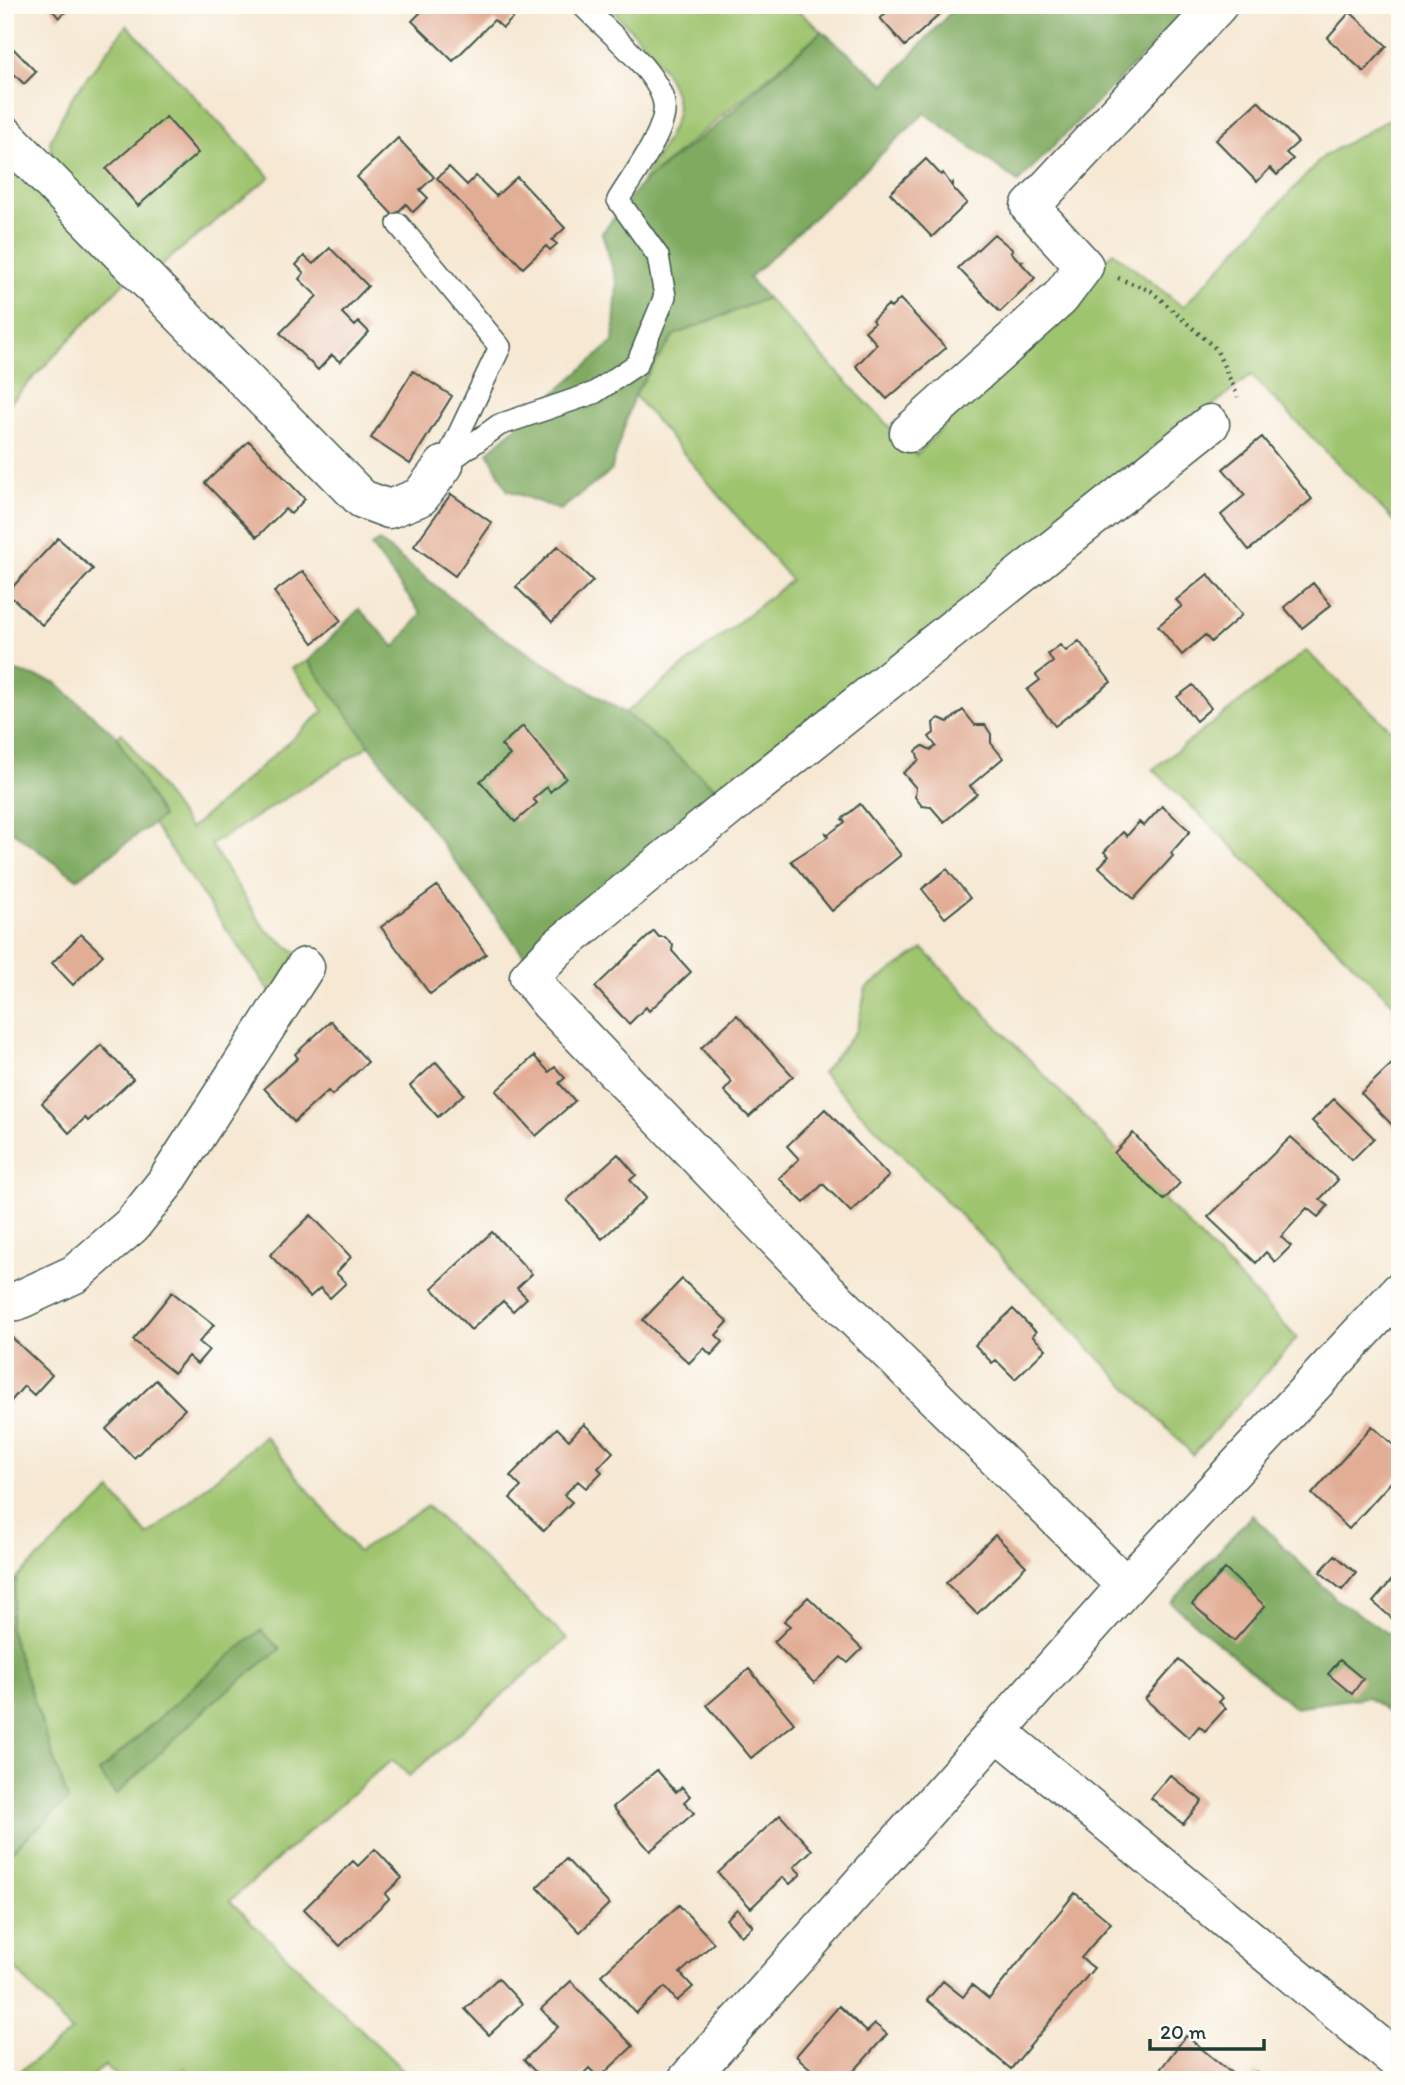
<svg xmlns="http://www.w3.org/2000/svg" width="1405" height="2085" font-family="Itim,sans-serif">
  <rect width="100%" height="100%" fill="#fdfcf7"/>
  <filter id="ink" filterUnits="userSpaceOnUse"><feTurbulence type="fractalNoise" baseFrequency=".0143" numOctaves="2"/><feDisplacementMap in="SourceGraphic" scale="14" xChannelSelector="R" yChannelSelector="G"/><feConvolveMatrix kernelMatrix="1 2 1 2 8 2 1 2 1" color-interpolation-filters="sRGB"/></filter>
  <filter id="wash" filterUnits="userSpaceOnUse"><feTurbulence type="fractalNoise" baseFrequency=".00686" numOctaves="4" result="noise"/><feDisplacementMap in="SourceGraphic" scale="28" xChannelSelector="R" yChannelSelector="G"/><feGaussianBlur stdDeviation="1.57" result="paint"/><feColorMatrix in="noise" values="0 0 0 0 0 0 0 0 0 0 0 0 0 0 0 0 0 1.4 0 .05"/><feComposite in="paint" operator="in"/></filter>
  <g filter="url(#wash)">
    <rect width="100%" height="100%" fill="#f6e8d3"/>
    <path fill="#9fc46e" stroke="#5f8051" stroke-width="2" fill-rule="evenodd" d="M607,5h184l31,26 -182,154c10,-19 31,-48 36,-68 9,-38 -45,-87 -69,-112z
      M127,25l143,152 -116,94 -100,-100 -4,-30 20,-41z
      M1400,113v414l-149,-152 -527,420 -99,-82 166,-133 -157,-185 40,-60 93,-37 149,157 197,-203 70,55 141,-151z
      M5,155l124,122 -124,131z
      M1306,651l94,87v272l-247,-241z
      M308,661l62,84 -159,100 54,84 36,27 -28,40 -120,-172 9,-7 -45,-80 5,-4 68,96 134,-118 -32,-43z
      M923,949l374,389 -104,117 -371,-382 35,-43 9,-42z
      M265,1436l93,116 69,-46 140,133 -158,137 -16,-16 -15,11 -148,130 183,179h-215l-14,-12 -26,12h-36l-17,-15 -17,15h-80l64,-48 -67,-75v-100l63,-57 -59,-172 8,-50 94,-88 37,46zM261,1631l19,18 -68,54 -96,91 -17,-22 103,-93z"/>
    <path fill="#7faa61" stroke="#4f744a" stroke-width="2" d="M957,5h236l-175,177 -93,-69 -176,165 18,20 -93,37 -40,60 -23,76 -51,39 -53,-20 -19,-38 125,-110 4,-58 -15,-51 38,-48 79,-62 103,-92 63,53z
      M379,541l111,88 135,84 99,82 -198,163 -218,-297 51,-52 36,38 26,-33 -50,-68z
      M5,668l50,14 62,55 45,80 -85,62 -72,-53z
      M1252,1515l85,85 63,41v79l-33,-23 -73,10 -123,-104z
      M17,1578l-8,50 59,172 -63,57v-268z
      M261,1630l19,19 -68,54 -96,92 -17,-23 103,-93z"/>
    <g id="blocks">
      <path fill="#e2ad95" d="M48,5h24l-13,13z
        M428,5h98l-23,23 -9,-8 -41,41 -41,-40z
        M877,5h73l-45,41 -25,-28 5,-3z
        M1350,12l37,34 -23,26 -37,-34z
        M5,40l31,32 -12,12 -9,-9 -10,9z
        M1258,101l40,41 -12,11 7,6 -16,16 -7,-7 -13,14 -41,-42z
        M166,117l32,36 -60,53 -32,-37z
        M398,138l36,39 -14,13 8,8 -15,14 -7,-8 -12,12 -37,-39z
        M926,159l15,16 2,-2 8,12 2,-2v5l14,15 -35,34 -42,-44z
        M449,167l18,18 9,-9 20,20 21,-19 48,51 -13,12 5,4 -7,6 -4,-4 -23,22 -86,-90z
        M994,234l19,16 -2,2 7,8 5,1 -2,2 14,15 -35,34 -42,-44z
        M330,248l38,38 -26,27 13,13 4,-4 10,10 -29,30 -8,-7 -14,15 -38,-37 37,-37 -18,-17 5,-6 -8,-8 8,-9 9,8z
        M900,299l46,49 -59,51 -31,-33 21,-22 -12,-13 9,-8 -2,-3 16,-15 3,3z
        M413,371l39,25 -42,68 -39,-26z
        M1262,437l50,62 -63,51 -28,-35 24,-20 -22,-26z
        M249,441l56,58 -14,15 -6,-5 -28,28 -52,-54z
        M451,494l41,29 -37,53 -41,-30z
        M58,538l35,31 -51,56 -35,-32z
        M558,546l35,35 -41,41 -36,-35z
        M303,571l38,50 -28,22 -39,-51z
        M1208,574l34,41 -31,27 -6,-7 -23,20 -24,-29 24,-20 -6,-6z
        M1313,583l18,22 -29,23 -18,-21z
        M1079,641l32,41 -56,44 -28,-36 13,-10 -4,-5 17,-13 -5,-8 12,-9 6,6z
        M1193,685l18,23 -15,13 -19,-24z
        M963,710l12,15h10l6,9v9l12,15 -33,28 7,8 -33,28 -13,-15 -9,-1 -7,-9 1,-9 -13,-15 16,-13 -3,-9 7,-5 8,4 5,-4 -7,-9 5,-4 -1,-10 6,-5 9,4z
        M523,726l43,52 -16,14 -3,-5 -14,12 4,4 -22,19 -35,-41 30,-26 -9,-10z
        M860,804l41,51 -69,56 -41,-50 37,-24 -2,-4 3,1 16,-12 -3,-3z
        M1162,806l28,25 -19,22 2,3 -39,43 -35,-32 10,-11 -5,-4 19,-20 4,4 12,-14 5,4z
        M947,869l23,29 -25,20 -23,-29z
        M437,886l49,68 -56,40 -49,-67z
        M654,931l5,6h6l8,8 -1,6 19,21 -42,39 -3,-4 -17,17 -34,-37z
        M81,934l22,21 -30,30 -21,-22z
        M737,1015l56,61 -44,41 -25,-26 8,-9 -31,-34z
        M331,1021l37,41 -36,33 -4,-4 -34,31 -30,-34 34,-30 -3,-4z
        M101,1045l32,34 -45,42 -3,-3 -16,15 -27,-30z
        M534,1056l15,16 6,-5 10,11 -6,5 16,18 -39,35 -40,-45z
        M1400,1056v77l-39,-40z
        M436,1062l28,32 -26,23 -28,-31z
        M1334,1099l40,39 -22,22 -40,-39z
        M825,1109l64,67 -38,36 -28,-28 -19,19 -25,-25 20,-19 -12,-13z
        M1133,1133l47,50 -16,17 -50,-47z
        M1291,1137l47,43 -18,19 8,7 -10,11 -11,-9 -26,29 10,9 -16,16 -9,-10 -10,11 -48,-46z
        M618,1154l18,21 -6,5 16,18 -44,41 -35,-39z
        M311,1215l40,42 -15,16 10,10 -16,15 -10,-10 -10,9 -40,-42z
        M492,1232l40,42 -15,14 10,10 -14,13 -10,-10 -32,29 -39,-42z
        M682,1279l46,43 -12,13 7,7 -12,13 -7,-7 -15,15 -46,-43z
        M172,1292l42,33 -15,17 10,8 -12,14 -9,-8 -14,17 -41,-33z
        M1013,1309l23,23 -4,4 14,13 -31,30 -19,-19 -4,3 -17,-18z
        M7,1333l45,42 -18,20 -10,-9 -19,22z
        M156,1380l29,29 -51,49 -28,-29z
        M584,1424l29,28 -15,16 4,4 -16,16 -8,-7 -14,14 8,7 -28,29 -34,-33 11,-11 -11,-11 47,-48 12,12z
        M1372,1426l28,25v21l-51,57 -37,-35z
        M995,1535l31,31 -49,48 -31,-31z
        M1335,1555l21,18 -14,17 -22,-18z
        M1225,1569l40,37 -31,35 -42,-37z
        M1396,1575l4,3v35l-6,7 -21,-18z
        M808,1597l54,52 -14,14 -7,-6 -27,26 -40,-41 16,-16 -6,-5z
        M1179,1660l44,38 -4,4 7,6 -21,23 -6,-5 -10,12 -44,-39z
        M1340,1660l23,19 -11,15 -24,-20z
        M749,1669l45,54 -43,35 -44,-53z
        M657,1770l19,22 6,-5 8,9 -6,6 10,11 -44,38 -37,-44z
        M1170,1775l32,26 -19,23 -32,-26z
        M780,1815l32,35 -18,17 7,7 -11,10 -7,-7 -32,31 -33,-35z
        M375,1849l27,29 -17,16 4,5 -49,47 -36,-37 49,-48 5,5z
        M566,1859l43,45 -29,28 -43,-45z
        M1075,1893l36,30 -30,35 13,10 -83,101 -84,-69 16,-19 20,16 9,-12 17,14z
        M679,1905l35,38 -34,30 13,14 -16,14 -12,-14 -29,26 -35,-38z
        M737,1909l16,17 -12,10 -15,-17z
        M498,1978l24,26 -33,31 -24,-26z
        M571,1981l62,65 -34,32 -10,-10 -12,12h-34l-19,-20 34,-33 -17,-18z
        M839,2006l28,26 8,-8 12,10 -41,46h-23l-27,-24z
        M1186,2036l54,44h-88z
        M1256,2072l9,8h-15z"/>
    </g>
  </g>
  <g filter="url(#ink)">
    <use href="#blocks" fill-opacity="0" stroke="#3f574c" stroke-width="2"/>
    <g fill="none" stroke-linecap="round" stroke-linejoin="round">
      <defs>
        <path id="lane" d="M398,224l102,123 -55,116
          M444,465l55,-40 95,-32 43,-29 28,-68 -7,-40 -40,-56c13,-22 50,-70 46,-96 -4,-31 -59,-75 -82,-99"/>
        <path id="street" d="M5,135l357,364 27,10 31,-12 24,-32
          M909,433l151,-135 24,-32 -54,-59 188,-202
          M5,1302l12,-1 58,-27 57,-49 34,-43 139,-215
          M1126,1586l-305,-301 -271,-282 -21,-26 27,-28 172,-141 482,-384
          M997,1731l403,332"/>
        <path id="secondary" d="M687,2080l439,-494 274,-295"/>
      </defs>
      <use href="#lane" stroke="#3f574c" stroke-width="24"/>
      <use href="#street" stroke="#3f574c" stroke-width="41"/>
      <use href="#secondary" stroke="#3f574c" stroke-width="41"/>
      <path stroke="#3f574c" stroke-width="4.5" stroke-dasharray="2 5" stroke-linecap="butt" d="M1118,278l33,13 65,58 22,48"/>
      <use href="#lane" stroke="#fff" stroke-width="21"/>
      <use href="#street" stroke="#fff" stroke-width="38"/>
      <use href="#secondary" stroke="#fff" stroke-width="38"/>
    </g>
  </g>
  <rect width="1405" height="2085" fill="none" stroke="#fdfcf7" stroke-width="28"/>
  <path d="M1150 2039v10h114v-10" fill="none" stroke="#1f3d34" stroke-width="3.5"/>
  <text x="1160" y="2039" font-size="21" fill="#1f3d34" stroke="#fdfcf7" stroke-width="5" paint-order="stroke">20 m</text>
</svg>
